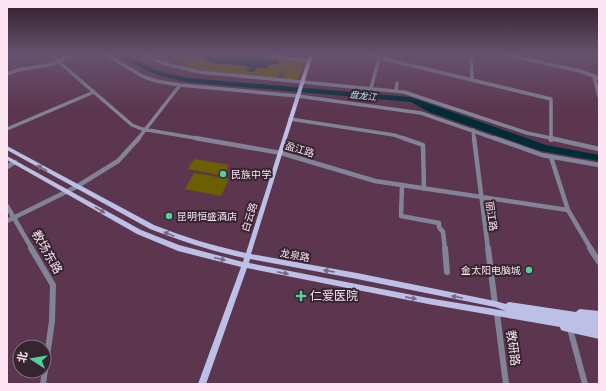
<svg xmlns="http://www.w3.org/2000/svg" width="606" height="391" font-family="'Noto Sans','Noto Sans SC',sans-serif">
  <rect width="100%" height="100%" fill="#5c364f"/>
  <path fill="#6b5f01" d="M188,55h48l68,7 -5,15 -4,3 -13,-2 3,-8h-3l-4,8 -63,-6 -36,-6 5,-4 -5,-2z
    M194,159l35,6 -5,11 -36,-7z
    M194,173l35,6 -8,17 -36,-7z"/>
  <path fill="#002c38" d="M117,55c17,0 24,9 39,15 11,4 23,6 34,8l220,19 136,48 53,10v6l-58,-10 -112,-39 -18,-10 -214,-19c-32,-4 -52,-11 -80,-28z
    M203,55h33l7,2 20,-2 1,4h13l2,2 -2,3 -8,1 -2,4 -10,-2 -3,5 -8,-1 4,-3 -4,-2 -35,-3 -9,-6z"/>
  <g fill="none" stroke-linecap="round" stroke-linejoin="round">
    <path stroke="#818397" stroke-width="3.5" d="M51,55l81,70 10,4 59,10
      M107,55l35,21 14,5 24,4 118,11 123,17 75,26
      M144,55l18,8 37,9 205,20 123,41 28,6
      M280,55l-1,2 30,4
      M368,55l183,44v40
      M471,55l1,24
      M507,55l73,16 19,7
      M267,57h12
      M153,59l6,-4
      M7,74l11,-4 30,-5 26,-10
      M594,76l5,20
      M371,88l9,-33
      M396,91l1,-8
      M290,119l104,16 12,4
      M7,129l87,-37
      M473,130l1,9
      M138,139l42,-54"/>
    <path stroke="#818397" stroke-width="4.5" d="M195,138l86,15 94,28 193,29
      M403,138l20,7 1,44
      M474,138l14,111
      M494,138l48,17 57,10
      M550,138l49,11
      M551,138v2
      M551,157l17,53 23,39
      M7,167l8,-5
      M402,186l-1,30 38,7v4l4,5 2,17
      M7,206l25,43
      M7,221l69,-34 42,-26 21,-23"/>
    <path stroke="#818397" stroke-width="6" d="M31,248l22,37 -1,36 -9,63
      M445,248l2,24
      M488,248l7,56
      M590,248l9,14
      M497,314l9,70
      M570,329l15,55"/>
    <path fill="#bcc0e7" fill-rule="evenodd" d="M310,55h4l-3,6 -60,193 106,19 138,28 11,3 1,-1 2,-1 67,10 2,-2 2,-1 19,2v28l-35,-8 -3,-1 -1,-3 -132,-23 -181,-36 -41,116h-8l43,-117 -63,-16 -41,-17 -130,-74v-4l134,74 38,15 64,17 1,-4c-33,-7 -63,-17 -94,-29l-143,-79v-4l147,79c30,12 60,21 92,28l61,-192zM250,259l107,20 138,28 11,4 -78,-13 -179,-35z"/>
  </g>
  <defs><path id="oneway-solid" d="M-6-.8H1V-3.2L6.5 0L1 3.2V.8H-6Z"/></defs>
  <g fill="#726b82">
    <use href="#oneway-solid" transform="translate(42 168) rotate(-151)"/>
    <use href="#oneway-solid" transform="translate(100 210) rotate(30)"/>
    <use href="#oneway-solid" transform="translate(169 234) rotate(-159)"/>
    <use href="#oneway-solid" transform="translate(220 259) rotate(13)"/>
    <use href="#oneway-solid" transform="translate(329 271) rotate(-171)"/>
    <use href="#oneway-solid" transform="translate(283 273) rotate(11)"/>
    <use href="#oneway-solid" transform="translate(457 297) rotate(-169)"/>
    <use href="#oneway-solid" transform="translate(411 298) rotate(11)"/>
  </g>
  <linearGradient id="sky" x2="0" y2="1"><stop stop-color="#331e2b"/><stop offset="0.5" stop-color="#66526e"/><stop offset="1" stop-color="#66526e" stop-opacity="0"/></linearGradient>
  <rect width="606" height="109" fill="url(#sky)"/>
  <g fill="#4fd399" stroke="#362530" stroke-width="1.5">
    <circle cx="223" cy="174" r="4"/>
    <circle cx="169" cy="216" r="4"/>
    <circle cx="529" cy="270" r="4"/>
    <path d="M299 290h4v4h4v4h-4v4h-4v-4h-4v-4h4z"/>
  </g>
  <g text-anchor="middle" stroke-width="4" stroke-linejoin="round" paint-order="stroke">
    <g font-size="9" font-style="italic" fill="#b0e9fc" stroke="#362530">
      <text transform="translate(363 96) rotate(6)" y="3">盘龙江</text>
    </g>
    <g font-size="10" fill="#fce4f2" stroke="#362530">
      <text transform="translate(300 149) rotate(17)" y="4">盈江路</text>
      <text transform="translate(492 216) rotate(82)" y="4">丽江路</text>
      <text transform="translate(249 217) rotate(-72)" y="4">白云路</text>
      <text transform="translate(295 255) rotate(10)" y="4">龙泉路</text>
    </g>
    <g font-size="10" fill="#fce4f2" stroke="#362530" text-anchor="start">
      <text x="231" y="178">民族中学</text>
      <text x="177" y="220">昆明恒盛酒店</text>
      <text x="521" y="274" text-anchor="end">金太阳电脑城</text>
    </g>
    <g font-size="12" fill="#fce4f2" stroke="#362530">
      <text transform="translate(47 252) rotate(60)" y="4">教场东路</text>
      <text transform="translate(513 348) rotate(82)" y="4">教研路</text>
    </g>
    <g font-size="12" fill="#fce4f2" stroke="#362530" text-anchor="start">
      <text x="310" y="300">仁爱医院</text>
    </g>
  </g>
  <rect width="606" height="391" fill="none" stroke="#fce4f2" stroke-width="16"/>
  <g transform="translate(32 359) rotate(282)"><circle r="19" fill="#362530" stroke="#85717e"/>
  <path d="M0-3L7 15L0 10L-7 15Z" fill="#4fd399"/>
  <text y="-6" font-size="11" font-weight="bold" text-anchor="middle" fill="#fce4f2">北</text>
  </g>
</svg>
